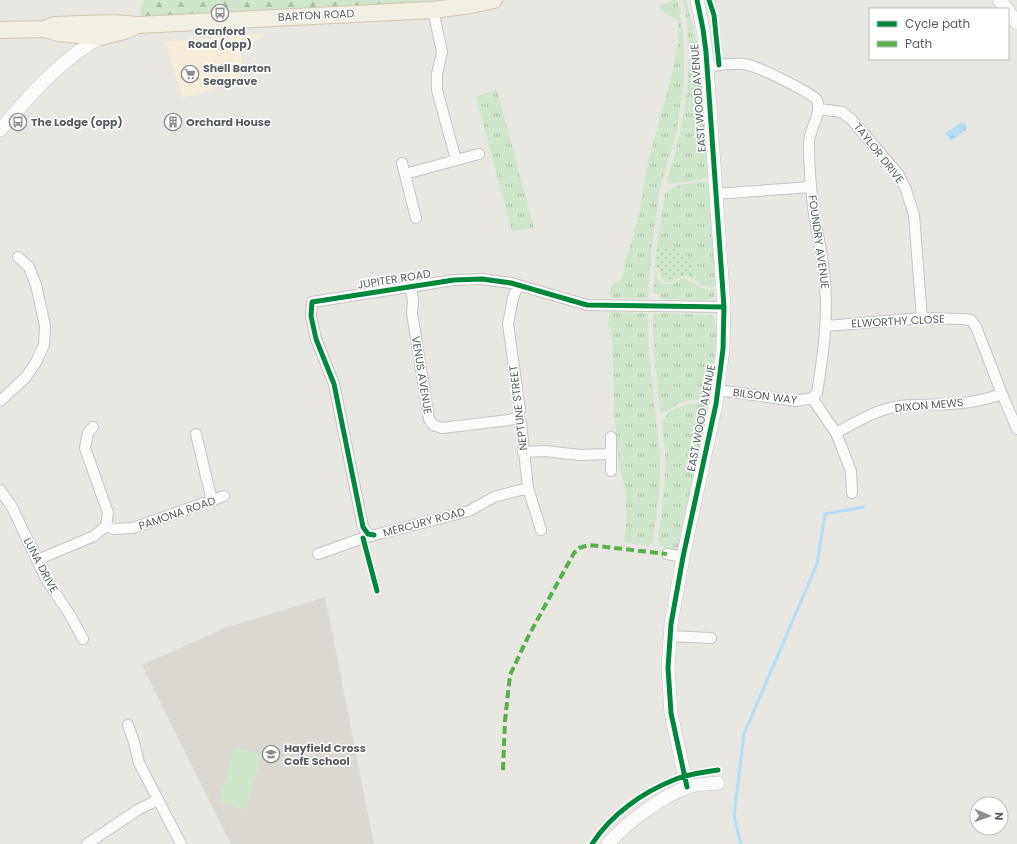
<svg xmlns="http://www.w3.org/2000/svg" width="1017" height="844" font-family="Poppins,sans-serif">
  <defs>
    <pattern id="grass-tufts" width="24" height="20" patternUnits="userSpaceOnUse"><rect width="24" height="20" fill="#d0e6cc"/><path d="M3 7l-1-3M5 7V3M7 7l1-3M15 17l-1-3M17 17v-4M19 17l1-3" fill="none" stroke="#acbea9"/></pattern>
    <pattern id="forest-firs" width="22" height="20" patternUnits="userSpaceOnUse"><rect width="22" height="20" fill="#d0e6cc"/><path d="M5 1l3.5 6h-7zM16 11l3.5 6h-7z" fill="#acbea9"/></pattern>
    <pattern id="park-dots" width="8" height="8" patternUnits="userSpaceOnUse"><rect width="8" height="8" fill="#d0e6cc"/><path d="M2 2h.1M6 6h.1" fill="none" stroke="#acbea9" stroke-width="1.8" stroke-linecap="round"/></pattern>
    <pattern id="water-ripples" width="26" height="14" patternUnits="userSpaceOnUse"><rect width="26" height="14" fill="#b3def6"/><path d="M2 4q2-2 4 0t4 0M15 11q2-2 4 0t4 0" fill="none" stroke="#94b7cb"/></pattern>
  </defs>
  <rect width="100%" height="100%" fill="#e9e7e2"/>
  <path fill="#f5ecd9" d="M265,33l-23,21 -1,7 4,20 -63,17 -16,-56z"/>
  <path fill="#dbd8d1" d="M325,597l49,247h-143l-89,-179 83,-37z"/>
  <path fill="url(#grass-tufts)" d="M673,0h4l2,7 4,26 1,18v30l-7,49 -17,59 -8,56 -4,53h-38l1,-13 5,-4 5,-1 2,-5 2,-14 5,-14 10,-37 6,-40 27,-101 5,-25v-24l-18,-10 -1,-4z
    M683,0h3l13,50h-8l-2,-2 -1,-4 -1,-22z
    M700,54l9,124 -40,6 -2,-4c13,-42 21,-76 22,-120l2,-4z
    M497,89l37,139 -22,3 -36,-134z
    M709,181l7,106c-13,1 -20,-7 -31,-12 -7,1 -19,14 -23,3 -2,-4 -2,-6 -4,-9l-3,-1 2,-22 8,-53c8,-9 32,-11 44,-12z
    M655,270l3,3 -1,5 4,6 1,-1c10,4 13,-3 22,-5 11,5 15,12 30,12v6l-4,3 -3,1 -46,-1 -1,-4 -7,-3z
    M609,312l39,1 1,42 11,100v28l-7,59 -6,4 -23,-4 3,-24 -2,-28 -6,-25 -5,-55 -2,-70 -1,-11 -3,-3z
    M653,313l57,2c6,2 5,5 5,11l3,1v10l-7,65c-13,-3 -24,-3 -35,3 -5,3 -9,7 -15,8 -5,-33 -8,-66 -8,-100z
    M696,403l14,2 -31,142 -6,3h-6l-9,-7c3,-30 8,-60 7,-90 0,-9 -5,-26 -1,-34 5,-10 21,-15 32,-16z"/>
  <path fill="url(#forest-firs)" d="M145,0h306l-66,8 -184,9 -60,-1 -1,-7z"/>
  <path fill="url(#park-dots)" d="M657,247c7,1 16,1 22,3 13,4 17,17 11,28 -8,-6 -12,0 -19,4l-7,-2 -4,-10 -5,-3z"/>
  <path fill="#d0e6cc" d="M235,747l27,8 -16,55 -27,-8z"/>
  <path fill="url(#water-ripples)" d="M960,123h4l3,3 -1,4 -15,11 -6,-8z"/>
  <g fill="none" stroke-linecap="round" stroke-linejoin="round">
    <path stroke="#b3def6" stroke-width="3" d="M741,844l-7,-28 10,-82 73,-170 8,-50 39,-7"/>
    <defs>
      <path id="minor" d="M433,10l9,42 -5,22v16l19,70
        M707,67c12,-2 25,-4 37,-3 14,2 64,27 73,36 5,16 -8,28 -8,44 0,23 2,47 5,70 4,24 10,46 11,70 3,38 -2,71 -8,109l-5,5
        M819,109l23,3 9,7 48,56 7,15 8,25 8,103
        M402,163l14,55
        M405,174l74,-20
        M715,194l96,-7
        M411,287l2,14 -1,12 17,106 4,6 9,3 67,-8 8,-2
        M826,326l96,-8 41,1 8,1 5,7 26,67 15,35
        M718,390l78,11 16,-3
        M812,398l24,35 15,38 1,22
        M0,401l25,-23 10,-14 9,-19 1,-19 -9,-41 -7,-18 -11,-10
        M517,418l3,-8 -12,-86 5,-26 5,-13
        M517,418l4,5 7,65 13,42
        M836,433c15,-8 31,-18 47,-23 21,-7 46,-5 68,-6 17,-1 34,-4 51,-10
        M196,434l16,67
        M611,437v34
        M523,452l22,-1 35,4 30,-1
        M0,490l12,17 34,72 24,36 13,24
        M106,526l8,3 19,-1 91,-32
        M374,535l-6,-1 -5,-7 -29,-143 -18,-45 -5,-23 1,-14 142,-22 28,-1 29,4 76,22 137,2
        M318,554l45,-16 106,-27 25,-14 34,-9
        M667,554l16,3
        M37,560l57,-24 12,-10 2,-13 -23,-65 3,-15 5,-6
        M670,636l41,2
        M128,725l6,17 5,21 42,81
        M87,844l52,-35 19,-9"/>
      <path id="tertiary" d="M999,0l8,9
        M1008,11l9,12
        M0,130c28,-33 62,-72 101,-93
        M687,787l-16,-74 -3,-45 3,-44 12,-67 33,-153 7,-55 1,-42 -18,-255 -3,-23 -6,-29
        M608,844c16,-20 56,-49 80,-57 9,-3 20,-3 30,-4"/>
      <path id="primary" d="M45,29l9,-4 59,-2 25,2 295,-15 38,-5 23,-5
        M0,30l45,-1 13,4 43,4 23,-6 10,-4"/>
    </defs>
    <use href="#minor" stroke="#c5c5c5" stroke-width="12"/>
    <use href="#tertiary" stroke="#c5c5c5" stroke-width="14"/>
    <use href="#primary" stroke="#d2c6af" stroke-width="18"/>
    <use href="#minor" stroke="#fcfbfb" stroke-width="10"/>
    <use href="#tertiary" stroke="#fcfbfb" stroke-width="13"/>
    <use href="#primary" stroke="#f2efe5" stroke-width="16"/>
    <path stroke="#58b04a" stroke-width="4" stroke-dasharray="8 4" stroke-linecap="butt" d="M503,770l2,-49 5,-46 19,-40 45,-82 5,-5 10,-3 78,9"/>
    <defs>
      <path id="cycleway" d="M709,0l5,15 5,50
        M374,535l-6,-1 -5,-7 -29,-143 -18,-45 -5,-23 1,-14 142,-22 28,-1 29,4 76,22 137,2
        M363,538l14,53
        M687,787l-16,-74 -3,-45 3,-44 12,-67 33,-153 7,-55 1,-42 -18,-255 -3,-23 -6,-29
        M592,844c19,-30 51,-52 84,-65 13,-5 28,-7 42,-9"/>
    </defs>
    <use href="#cycleway" stroke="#fff" stroke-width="8"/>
    <use href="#cycleway" stroke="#00873e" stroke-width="5"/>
  </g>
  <defs>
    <symbol id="bus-ring" viewBox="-11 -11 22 22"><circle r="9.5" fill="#fff" stroke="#8b8d8e" stroke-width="1.5"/><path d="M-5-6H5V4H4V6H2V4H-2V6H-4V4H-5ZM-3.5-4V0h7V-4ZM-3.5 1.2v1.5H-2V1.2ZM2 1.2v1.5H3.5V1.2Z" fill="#8b8d8e"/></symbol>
    <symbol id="supermarket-ring" viewBox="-11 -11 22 22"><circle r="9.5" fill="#fff" stroke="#8b8d8e" stroke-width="1.5"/><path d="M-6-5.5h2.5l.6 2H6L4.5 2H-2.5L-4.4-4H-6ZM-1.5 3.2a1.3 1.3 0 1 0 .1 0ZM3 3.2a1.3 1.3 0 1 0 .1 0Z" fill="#8b8d8e"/></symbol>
    <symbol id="building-ring" viewBox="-11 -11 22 22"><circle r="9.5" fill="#fff" stroke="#8b8d8e" stroke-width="1.5"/><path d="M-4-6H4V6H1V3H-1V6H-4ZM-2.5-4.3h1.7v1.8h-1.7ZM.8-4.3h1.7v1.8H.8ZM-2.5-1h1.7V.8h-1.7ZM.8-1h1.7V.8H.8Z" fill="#8b8d8e"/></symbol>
    <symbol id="school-ring" viewBox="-11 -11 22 22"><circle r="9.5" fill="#fff" stroke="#8b8d8e" stroke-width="1.5"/><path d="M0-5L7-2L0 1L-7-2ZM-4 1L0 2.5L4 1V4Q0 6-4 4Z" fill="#8b8d8e"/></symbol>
  </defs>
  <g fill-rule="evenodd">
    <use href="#bus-ring" x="210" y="3" width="20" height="20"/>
    <use href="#supermarket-ring" x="180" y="64" width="20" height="20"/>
    <use href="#bus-ring" x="8" y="112" width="20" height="20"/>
    <use href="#building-ring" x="163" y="112" width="20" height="20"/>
    <use href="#school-ring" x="261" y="744" width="20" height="20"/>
  </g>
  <g text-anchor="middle" stroke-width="3" stroke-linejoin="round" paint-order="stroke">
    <g font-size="11" fill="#585d61" stroke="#fff">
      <text transform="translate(316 15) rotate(-3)" y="4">BARTON ROAD</text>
      <text transform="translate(698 98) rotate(-94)" y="4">EAST WOOD AVENUE</text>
      <text transform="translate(879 153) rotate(52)" y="4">TAYLOR DRIVE</text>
      <text transform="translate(819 242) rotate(82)" y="4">FOUNDRY AVENUE</text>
      <text transform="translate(394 279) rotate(-9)" y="4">JUPITER ROAD</text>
      <text transform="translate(898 321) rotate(-3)" y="4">ELWORTHY CLOSE</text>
      <text transform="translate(422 375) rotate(81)" y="4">VENUS AVENUE</text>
      <text transform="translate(765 396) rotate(7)" y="4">BILSON WAY</text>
      <text transform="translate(929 405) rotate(-5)" y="4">DIXON MEWS</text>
      <text transform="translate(518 408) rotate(-97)" y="4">NEPTUNE STREET</text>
      <text transform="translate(701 418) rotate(-79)" y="4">EAST WOOD AVENUE</text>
      <text transform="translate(177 513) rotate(-19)" y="4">PAMONA ROAD</text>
      <text transform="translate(424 522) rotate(-15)" y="4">MERCURY ROAD</text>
      <text transform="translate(41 565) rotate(62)" y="4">LUNA DRIVE</text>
    </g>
    <g font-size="11" font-weight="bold" fill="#585d61" stroke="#fff" text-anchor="start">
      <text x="220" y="35" text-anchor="middle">Cranford<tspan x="220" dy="13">Road (opp)</tspan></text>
      <text x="203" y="72">Shell Barton<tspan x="203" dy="13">Seagrave</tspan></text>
      <text x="31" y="126">The Lodge (opp)</text>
      <text x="186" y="126">Orchard House</text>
      <text x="284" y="752">Hayfield Cross<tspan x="284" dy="13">CofE School</tspan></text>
    </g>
  </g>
  <rect x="869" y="8" width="140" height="52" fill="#ffffff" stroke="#bcbec0"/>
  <rect x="877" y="21" width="20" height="6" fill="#00873e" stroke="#bcbec0"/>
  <text x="905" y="28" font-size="12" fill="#585d61">Cycle path</text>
  <rect x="877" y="41" width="20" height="6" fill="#58b04a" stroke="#bcbec0"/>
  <text x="905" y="48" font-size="12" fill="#585d61">Path</text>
  <g transform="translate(989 816) rotate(92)"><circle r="19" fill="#ffffff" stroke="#bcbec0"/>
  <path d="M0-3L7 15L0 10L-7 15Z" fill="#8b8d8e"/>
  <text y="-6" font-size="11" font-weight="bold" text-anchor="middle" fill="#585d61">N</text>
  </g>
</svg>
